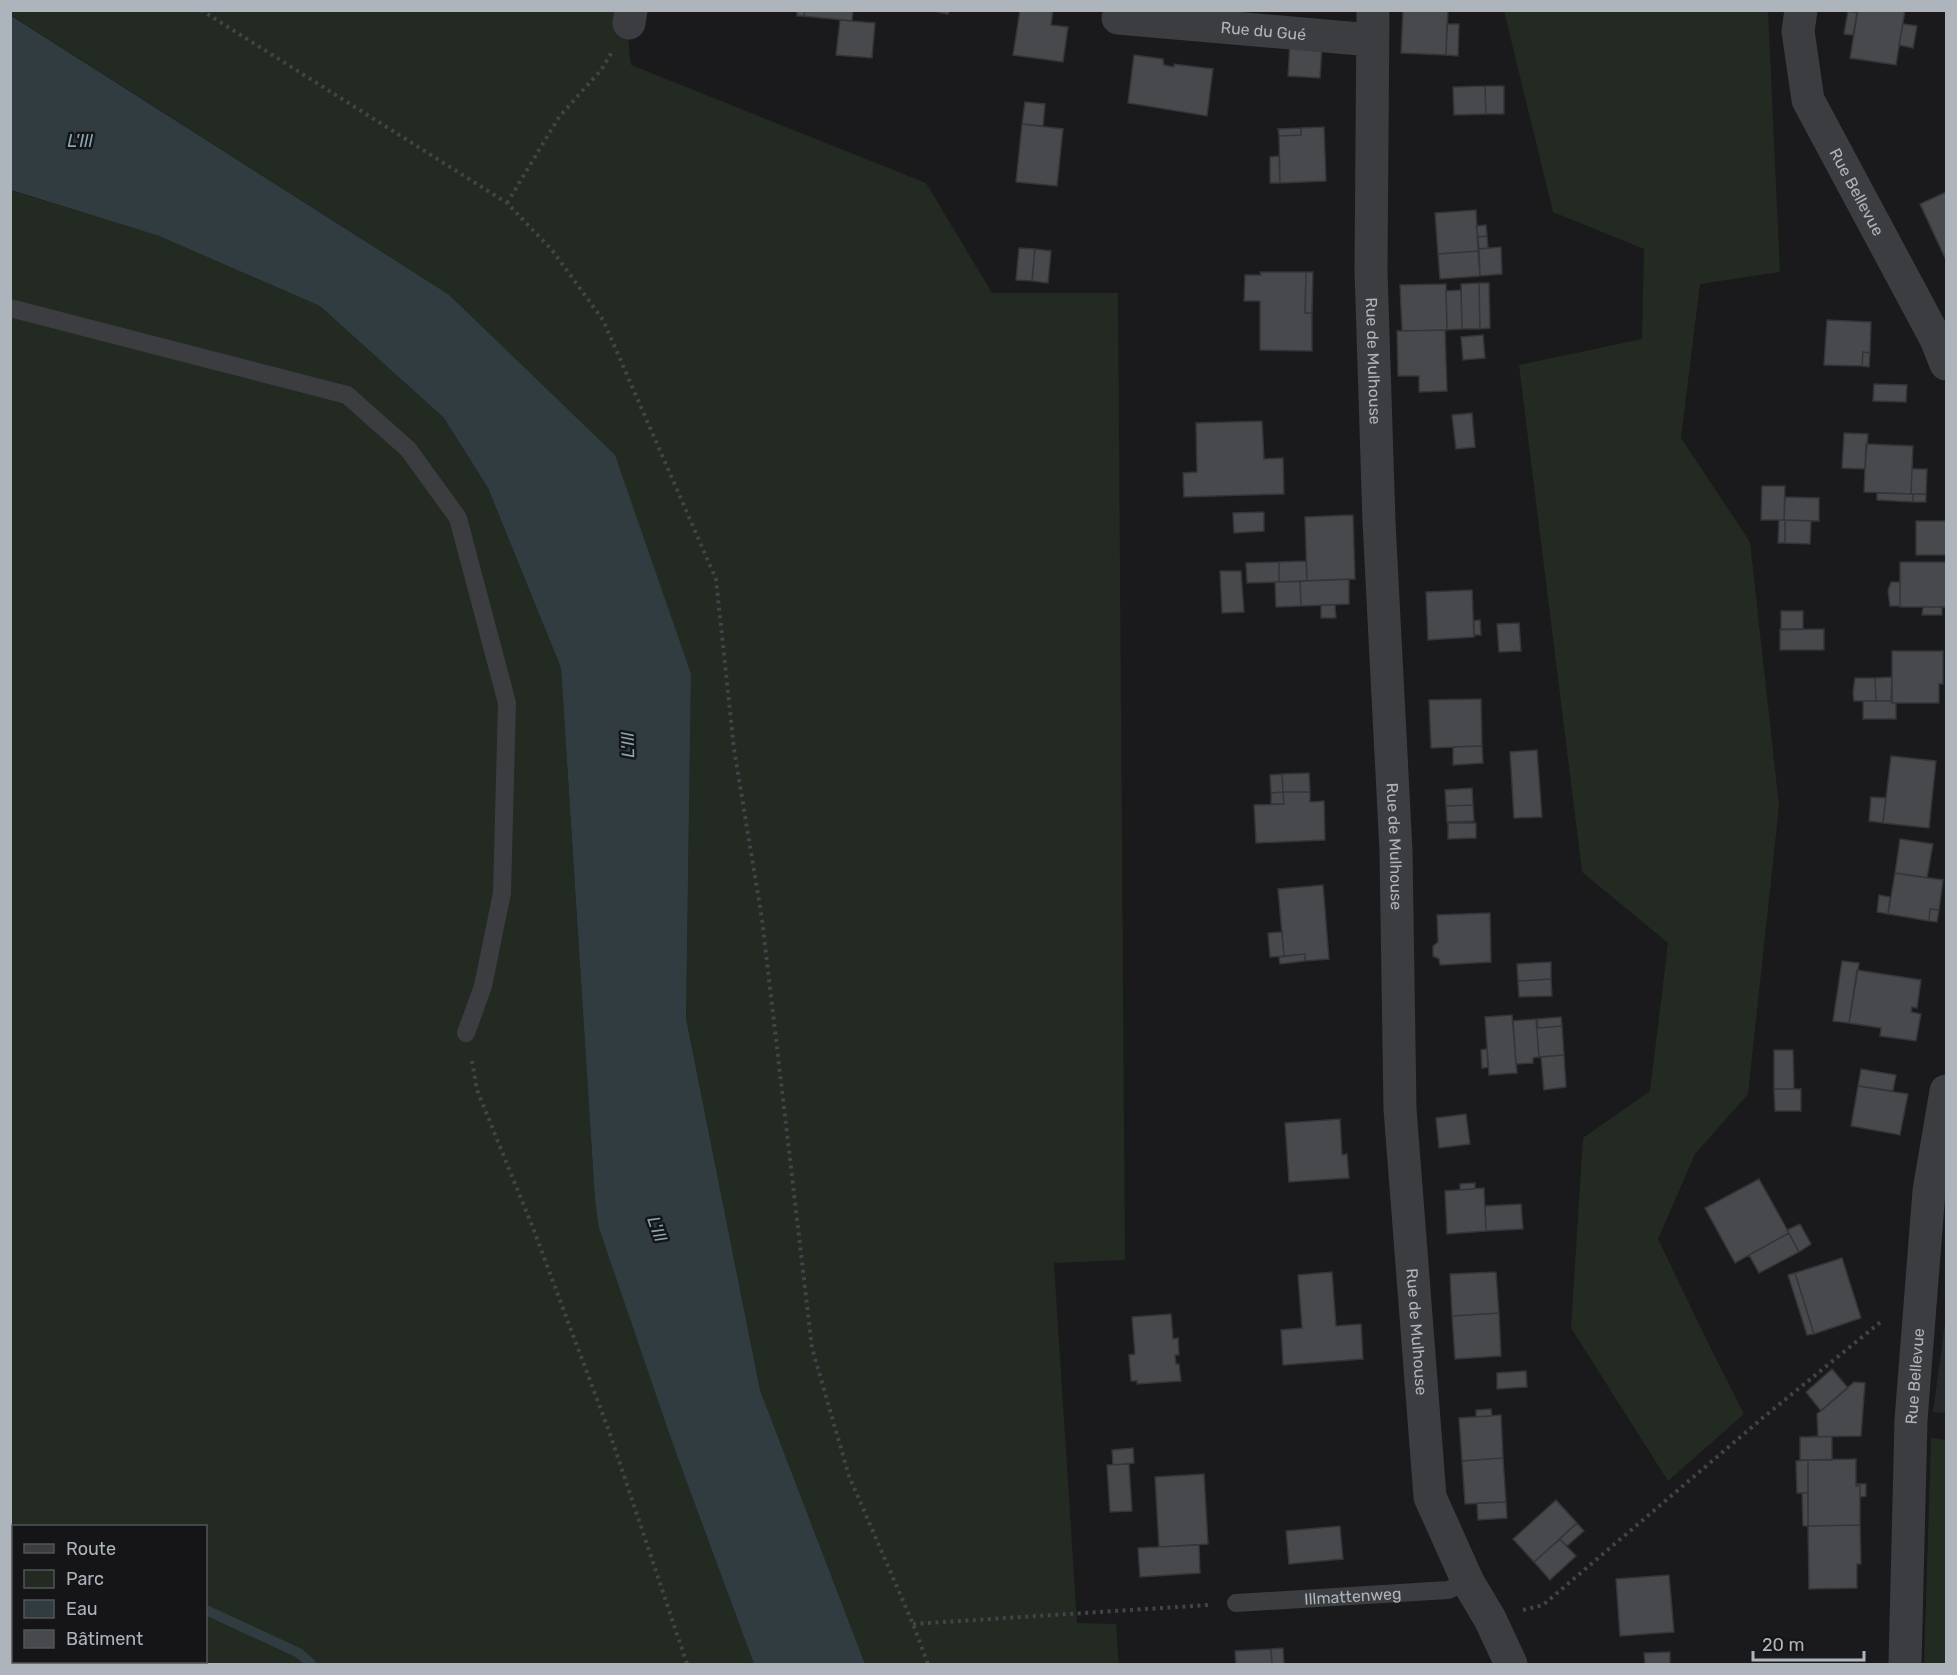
<svg xmlns="http://www.w3.org/2000/svg" width="1957" height="1675" font-family="Rubik,sans-serif">
  <rect width="100%" height="100%" fill="#1a1a1c"/>
  <path fill="#262729" d="M1946,1315v98l-13,-1z"/>
  <path fill="#222a22" fill-rule="evenodd" d="M10,11h615l6,54 295,118 66,110h126l7,967 -71,3 23,360 39,1 3,40h-254l-105,-274 -74,-372 5,-344 -243,-380 -437,-279z
    M1504,11h264l12,261 -80,12 -19,154 69,104 29,264 -31,288 -53,60 -37,85 53,110 33,65 -76,67 -97,-153 12,-190 67,-47 18,-148 -86,-71 -63,-507 123,-26 2,-90 -91,-37z
    M10,190l149,46 161,70 124,112 44,70 73,180 34,532 81,253 78,211h-743zM14,1526h192v136h-192z
    M1931,1438l15,2v224h-22z"/>
  <path fill="#303c40" d="M10,15l438,279 167,161 76,219 -5,344 74,372 105,274h-111l-78,-211 -77,-225 -4,-28 -34,-532 -73,-180 -44,-70 -124,-112 -161,-70 -148,-46z"/>
  <g fill="none" stroke-linecap="round" stroke-linejoin="round">
    <path stroke="#303c40" stroke-width="10" d="M206,1610l93,43 12,11
      M10,1622l4,-2"/>
  </g>
  <path fill="#47494c" stroke="#343538" stroke-width="1.5" d="M797,10h8l-1,6h-7z
    M805,10h48l-1,11 -48,-5z
    M929,10h20l-1,4z
    M1020,10h33l-2,15 17,2 -5,35 -50,-7z
    M1403,10h45l-2,45 -45,-2z
    M1858,10h47l-9,55 -46,-7z
    M1848,11l9,2 -4,22 -9,-1z
    M840,20l35,3 -3,35 -36,-3z
    M1447,24h12l-1,32 -12,-1z
    M1903,24l14,2 -4,22 -14,-3z
    M1290,44l32,2 -2,32 -32,-2z
    M1134,55l29,4 1,6 10,2v-3l39,5 -6,47 -79,-13z
    M1485,86h19v28h-18z
    M1485,86l1,28 -32,1 -1,-28z
    M1025,102l20,2 -2,22 -21,-2z
    M1022,124l41,5 -6,57 -41,-4z
    M1324,127l2,54 -46,2 -1,-47 22,-1v-7z
    M1301,128v7l-22,1 -1,-7z
    M1279,156l1,27h-10v-26z
    M1946,192v68l-26,-56z
    M1476,210l2,41 -40,3 -3,-41z
    M1486,225l1,11 -9,1 -2,-11z
    M1487,236l1,12 -9,1 -1,-12z
    M1501,247l1,27 -22,2 -1,-27z
    M1019,248l16,1 -3,32 -16,-1z
    M1035,249l16,2 -3,32 -16,-2z
    M1478,251l2,25 -40,3 -2,-25z
    M1260,272h46l-1,41h7v38l-52,-1v-49h-16l1,-26h16z
    M1306,272h7l-1,41h-7z
    M1479,283l1,46h-18l-1,-45z
    M1479,283h10l1,45 -10,1z
    M1446,284l1,46 -45,1 -2,-46z
    M1461,290l1,39 -15,1 -1,-39z
    M1827,320l44,2 -1,31 -7,-1 -1,14 -38,-1z
    M1445,330l2,61 -28,1v-16h-21l-1,-45z
    M1483,335l2,23 -22,2 -2,-23z
    M1863,352l7,1 -1,14 -7,-1z
    M1874,384l33,1 -1,17 -33,-1z
    M1472,413l3,34 -19,2 -4,-34z
    M1262,421l2,38 19,-1 1,36 -100,3 -1,-24 14,-1 -1,-49z
    M1844,433l24,1 -3,35 -23,-1z
    M1866,444l47,2 -2,48 -47,-2z
    M1912,469h15l-1,25h-15z
    M1762,486h23l-1,34h-23z
    M1877,493l36,1v8l-36,-2z
    M1913,494h13v8h-13z
    M1785,497l34,1v23l-35,-1z
    M1264,512v19l-30,2 -1,-20z
    M1353,515l2,64 -48,2 -2,-64z
    M1779,520h6v23h-7z
    M1785,520l26,1 -1,23 -25,-1z
    M1916,521h30v34h-30z
    M1306,561l1,20 -28,1v-20z
    M1279,562v20l-32,1 -1,-20z
    M1900,562h46v45h-46z
    M1220,571h21l3,41 -22,1z
    M1349,579v25l-48,2 -1,-25z
    M1300,581l1,25 -25,1 -1,-25z
    M1891,582h9v24h-10l-2,-16z
    M1472,590l2,47 -46,3 -2,-48z
    M1321,605h14l1,13h-15z
    M1923,607h19v8h-20z
    M1781,611h22v18h-22z
    M1480,620l1,15h-7v-14z
    M1519,623l2,28 -22,1 -2,-28z
    M1824,629v21h-44v-20z
    M1892,651h51v33h-4v19h-47z
    M1892,677l-1,24h-15l-1,-23z
    M1855,678h20l1,23h-22l-1,-8z
    M1481,699l1,47 -51,2 -2,-48z
    M1863,701h28l1,2h4v16h-33z
    M1482,746l1,17 -30,2v-18z
    M1537,750l5,67 -28,1 -4,-66z
    M1891,756l45,5 -7,67 -46,-5z
    M1309,773l1,19h-27l-1,-18z
    M1282,774l1,18 -12,1 -1,-18z
    M1472,788l1,17 -27,1 -1,-16z
    M1283,792l1,12h-13v-11z
    M1283,792h27v10l14,-1 1,39 -69,3 -2,-38 30,-1z
    M1871,797l15,1 -3,25 -14,-2z
    M1473,805l1,16 -27,1 -1,-16z
    M1448,823h28v15l-28,1z
    M1900,839l33,5 -6,34 -32,-5z
    M1895,873l48,7 -4,30 -9,-1 -1,12 -41,-7z
    M1323,885l6,74 -24,2v-7l-21,2 -6,-67z
    M1879,895l11,2 -2,17 -11,-2z
    M1930,909l9,1 -2,12 -8,-1z
    M1490,913l1,49 -51,3 -1,-6 -6,-3v-10l5,-4 -1,-27z
    M1282,932l2,24 -14,1 -2,-24z
    M1305,954v7l-25,3 -1,-7z
    M1842,961l17,2 -10,60 -16,-2z
    M1551,962v17l-33,2 -1,-17z
    M1857,970l64,10 -4,28 -5,-1 -1,5 10,2 -5,27 -36,-5 1,-8 -32,-5z
    M1551,979l1,17 -33,1 -1,-16z
    M1512,1015l5,58 -28,2 -4,-58z
    M1561,1017l1,9 -24,2 -1,-9z
    M1536,1019l2,9 24,-2 2,29 -25,2z
    M1536,1019l3,38 -6,1v5l-17,1 -3,-43z
    M1487,1049l1,18 -6,1 -1,-18z
    M1774,1050h19l1,39h-20z
    M1564,1055l2,32 -22,3 -3,-33z
    M1861,1069l35,6 -3,16 -35,-5z
    M1858,1086l50,8 -8,41 -49,-9z
    M1774,1089h27v22h-26z
    M1466,1114l4,30 -31,4 -3,-30z
    M1340,1119l2,36 5,-1 2,24 -60,4 -4,-59z
    M1759,1179l30,54 -54,30 -30,-55z
    M1475,1183v6l-15,1v-6z
    M1484,1188l2,43 -39,3 -2,-43z
    M1521,1204l2,25 -37,2 -1,-25z
    M1800,1224l11,20 -12,8 -12,-22z
    M1789,1233l10,19 -40,21 -10,-18z
    M1842,1258l19,60 -47,16 -19,-61z
    M1332,1272l4,54 25,-2 2,35 -80,6 -2,-35 21,-2 -4,-53z
    M1496,1272l3,41 -47,3 -2,-42z
    M1795,1273l19,61 -7,1 -19,-60z
    M1499,1313l2,43 -46,3 -3,-43z
    M1171,1314l2,25 5,-1 1,17h-4l1,9h3l2,17 -44,3v-3h-6l-2,-26 6,-1 -3,-37z
    M1832,1369l16,19 -27,23 -15,-19z
    M1526,1371l1,16 -30,2v-16z
    M1854,1382l11,1 -4,53 -52,1 9,-1 -1,-22z
    M1491,1409l1,7 -16,1v-7z
    M1501,1415l2,43 -41,3 -3,-43z
    M1800,1437h32v23h-32z
    M1133,1448l1,15 -21,2 -1,-15z
    M1503,1458l3,44 -41,2 -3,-43z
    M1856,1459v27h4v39l-52,1v-66z
    M1808,1460v33h-11l-1,-32z
    M1129,1464l3,47 -22,1 -3,-47z
    M1204,1474l4,70 -49,3 -4,-70z
    M1856,1484h10v12l-6,1v-11h-4z
    M1802,1493h6v33h-5z
    M1556,1500l21,23 -43,39 -21,-23z
    M1506,1502l1,16 -29,2 -1,-17z
    M1577,1523l7,8 -17,15 -7,-7z
    M1860,1525l1,39h-4v24l-48,1 -1,-63z
    M1340,1526l3,33 -54,5 -3,-33z
    M1560,1539l16,17 -26,24 -16,-18z
    M1199,1545l1,28 -60,4 -2,-29z
    M1669,1575l5,57 -54,4 -4,-57z
    M1283,1648l1,16h-12l-1,-15z
    M1271,1649l1,15h-36l-1,-13z
    M1670,1652v12h-25l-1,-11z"/>
  <g fill="none" stroke-linecap="round" stroke-linejoin="round">
    <path stroke="#414448" stroke-width="4" stroke-dasharray="3 4.5" stroke-linecap="butt" d="M201,10l306,193 45,47 51,70 113,259 18,170 28,170 50,429 37,128 64,148 15,40
      M507,203l52,-86 42,-47 11,-18
      M472,1061l5,29 56,138 77,206 77,230
      M1523,1610l20,-5 222,-189 118,-96
      M913,1624l295,-19"/>
    <g stroke="#3b3d41" stroke-width="18">
      <path d="M10,308l337,87 61,54 50,69 49,185 -5,190 -19,93 -17,47"/>
      <path id="s1" d="M1236,1603l212,-13 20,-8"/>
    </g>
    <g stroke="#3b3d41" stroke-width="33">
      <path id="s2" d="M1373,10l-2,261 8,251 17,329 4,258 30,388 38,85 22,37 21,45"/>
      <path id="s3" d="M1801,10l-3,21 10,69 128,239 10,25"/>
      <path id="s4" d="M1118,18l254,22"/>
      <path d="M629,23l2,-13"/>
      <path id="s5" d="M1905,1664l6,-244 18,-229 17,-100"/>
    </g>
  </g>
  <g text-anchor="middle" stroke-width="5" stroke-linejoin="round" paint-order="stroke">
    <g font-size="16" fill="#adb4bb" stroke="#151517">
      <text dy="6" stroke="none"><textPath href="#s4" startOffset="146">Rue du Gué</textPath></text>
      <text dy="6" stroke="none"><textPath href="#s3" startOffset="195">Rue Bellevue</textPath></text>
      <text dy="6" stroke="none"><textPath href="#s2" startOffset="351">Rue de Mulhouse</textPath></text>
      <text dy="6" stroke="none"><textPath href="#s2" startOffset="837">Rue de Mulhouse</textPath></text>
      <text dy="6" stroke="none"><textPath href="#s2" startOffset="1323">Rue de Mulhouse</textPath></text>
      <text dy="6" stroke="none"><textPath href="#s5" startOffset="288">Rue Bellevue</textPath></text>
      <text dy="6" stroke="none"><textPath href="#s1" startOffset="117">Illmattenweg</textPath></text>
    </g>
    <g font-size="18" font-style="italic" fill="#87a6b4" stroke="#151517">
      <text x="80" y="147">L'Ill</text>
      <text transform="translate(628 745) rotate(-91)" y="6">L'Ill</text>
      <text transform="translate(657 1229) rotate(70)" y="6">L'Ill</text>
    </g>
  </g>
  <rect width="1957" height="1675" fill="none" stroke="#adb4bb" stroke-width="24"/>
  <rect x="12" y="1525" width="195" height="138" fill="#151517" stroke="#525559" stroke-width="1.5"/>
  <rect x="24" y="1544" width="30" height="9" fill="#3b3d41" stroke="#525559" stroke-width="1.5"/>
  <text x="66" y="1555" font-size="18" fill="#adb4bb">Route</text>
  <rect x="24" y="1570" width="30" height="18" fill="#222a22" stroke="#525559" stroke-width="1.5"/>
  <text x="66" y="1585" font-size="18" fill="#adb4bb">Parc</text>
  <rect x="24" y="1600" width="30" height="18" fill="#303c40" stroke="#525559" stroke-width="1.5"/>
  <text x="66" y="1615" font-size="18" fill="#adb4bb">Eau</text>
  <rect x="24" y="1630" width="30" height="18" fill="#47494c" stroke="#525559" stroke-width="1.5"/>
  <text x="66" y="1645" font-size="18" fill="#adb4bb">Bâtiment</text>
  <path d="M1753 1651v9h111v-9" fill="none" stroke="#adb4bb" stroke-width="3"/>
  <text x="1762" y="1651" font-size="18" fill="#adb4bb" stroke="#151517" stroke-width="4.5" paint-order="stroke">20 m</text>
</svg>
